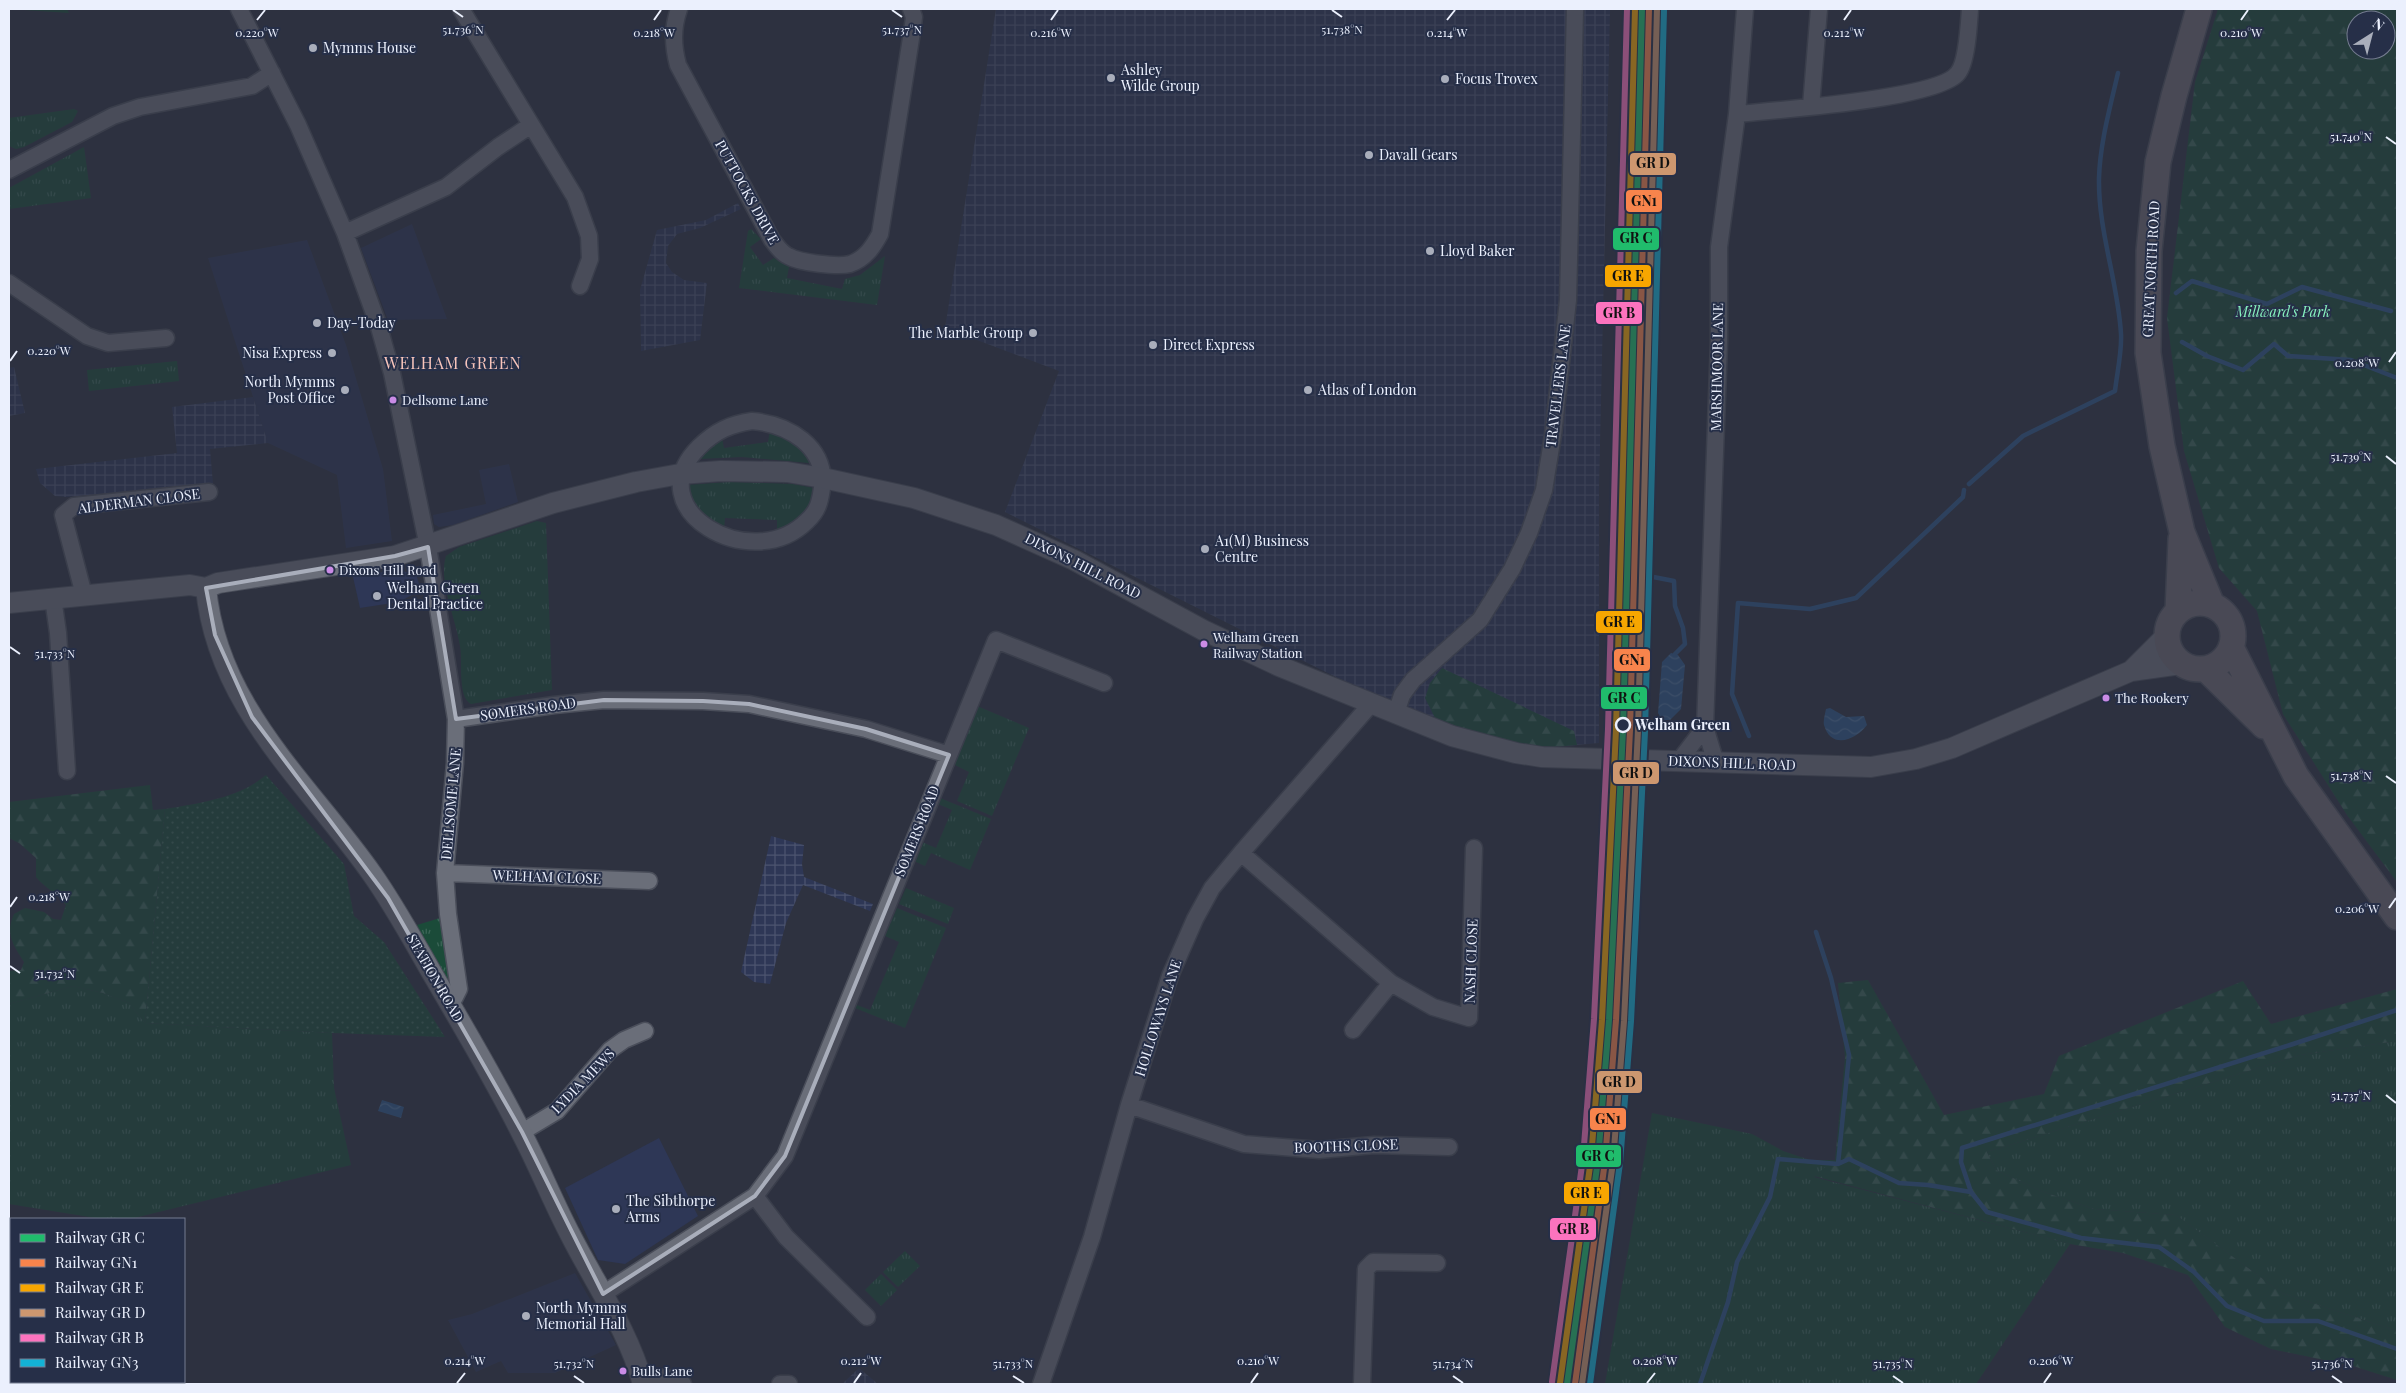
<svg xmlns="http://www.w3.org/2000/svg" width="2406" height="1393" font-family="'Playfair Display',serif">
  <defs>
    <pattern id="industrial-grid" width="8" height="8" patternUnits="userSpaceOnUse" patternTransform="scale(1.25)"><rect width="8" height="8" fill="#2e3756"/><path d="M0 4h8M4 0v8" fill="none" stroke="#4c546f"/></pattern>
    <pattern id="grass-tufts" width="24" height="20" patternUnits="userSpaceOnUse" patternTransform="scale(1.25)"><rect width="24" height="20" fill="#1b4b39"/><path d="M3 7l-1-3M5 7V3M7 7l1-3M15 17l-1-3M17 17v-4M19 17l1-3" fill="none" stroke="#3c6557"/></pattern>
    <pattern id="forest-firs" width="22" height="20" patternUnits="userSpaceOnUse" patternTransform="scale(1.25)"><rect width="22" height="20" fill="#1b4b39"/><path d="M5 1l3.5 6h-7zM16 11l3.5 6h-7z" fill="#3c6557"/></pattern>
    <pattern id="park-crowns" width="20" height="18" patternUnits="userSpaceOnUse" patternTransform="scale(1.25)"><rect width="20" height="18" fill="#1b4b39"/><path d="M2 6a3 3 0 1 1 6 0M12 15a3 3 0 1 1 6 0" fill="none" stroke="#3c6557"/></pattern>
    <pattern id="garden-dots" width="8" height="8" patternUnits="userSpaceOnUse" patternTransform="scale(1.25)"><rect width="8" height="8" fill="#1b4b39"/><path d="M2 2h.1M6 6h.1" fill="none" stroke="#3c6557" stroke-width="1.8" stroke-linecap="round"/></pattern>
    <pattern id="water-waves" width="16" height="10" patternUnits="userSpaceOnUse" patternTransform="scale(1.25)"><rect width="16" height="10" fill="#2e5684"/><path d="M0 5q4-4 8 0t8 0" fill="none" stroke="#4c6f96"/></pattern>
  </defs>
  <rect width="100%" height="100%" fill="#2e3240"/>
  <path fill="#2e3756" d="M412,224l35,95 -59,1 -27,-72z
    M307,240l39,105 37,124 9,72 -46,7 -9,-73 -69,-32 -60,-185z
    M509,464l9,38 -65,23 -14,2 -5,-3 -1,-9 53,-11 -7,-34z
    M396,570l20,4 5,16 -22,12 -39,6 -7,-31z
    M659,1138l39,78 -73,48 -27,-4 -33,-72z
    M575,1273l41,72 -61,28h-47l-7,-12 -25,11 -28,-52 24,-6z"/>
  <path fill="url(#industrial-grid)" d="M996,9h614l-11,479v255l-58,5 -60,-12 -113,-43 -363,-181 54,-141 -114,-43z
    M738,203l3,6 -41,19 -23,6 -9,12 -2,17 6,9 12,8 23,3 -7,57 -59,11 -1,-61 17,-60 49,-10z
    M14,367l11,46 -16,3v-48z
    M253,397l15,46 -58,6 3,35 -147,13 -11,-1 -15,-13 -4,-14 141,-16 -5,-46z
    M771,836l33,9 -2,19 2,13 69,27 -3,7 -67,-26 -17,38 -16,61 -16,-2 -13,-10z
    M859,1368l19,16h-36z"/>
  <path fill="url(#grass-tufts)" d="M74,109l4,2 -6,11 -48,25 -8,2 -7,-3v-28z
    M84,147l7,51 -82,11v-21z
    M751,229l10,10 -11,8 13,18 11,-7 15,9 -2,11 55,11 3,-10 15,-4 25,-19 -8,49 -138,-17 9,-57z
    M177,361l2,20 -90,10 -2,-21z
    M770,430l22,10 20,21 -3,2 -67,-6 -44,2 2,-5 22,-16 2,10 44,-6z
    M728,482l65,2 21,4 -3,24 -34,19v-11l-52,-2 -1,12 -32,-18 -4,-27z
    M537,521l9,2 6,167 -81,14c-14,-7 -8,-44 -11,-58 -4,-27 -22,-65 -14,-90l13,-9z
    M977,706l52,22 -37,88 -35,-15 12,-29 -16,-8z
    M940,798l51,21 -21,51 -39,-17 -6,13 -11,-5 8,-19 14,6 16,-38 -14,-6z
    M906,888l48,20 -6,16 -49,-20z
    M897,908l49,20 -41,100 -50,-20 2,-3 13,5 29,-68 -14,-6z
    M440,918l11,60 -6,2 -28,-55z
    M73,986l30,7 26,10 16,20 187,10 2,55 17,77 -221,54h-28l-93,-15v-200z
    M2397,1041v290l-115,-38 -106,-78 -82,-6 -53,-18 -45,-21 -9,-18 313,-97z
    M1652,1113l100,21 31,17 27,9h25l-21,17 256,67 -94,140h-371z
    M905,1251l15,15 -22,21 -15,-15z
    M881,1274l16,16 -16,16 -16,-16z"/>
  <path fill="url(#forest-firs)" fill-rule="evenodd" d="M2218,9h179v873l-50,-67 -64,-101 -26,-103 -38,-43 -35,-117 -17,-133 28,-236zM2356,20h30v30h-30z
    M1442,668l132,63 3,14 -36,3 -60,-12 -46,-18 -10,-20 5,-15z
    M150,785l3,25 12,-1 -20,214 -16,-20 -26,-10 -30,-7 -64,18v-33l12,-1 3,-8c-11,-17 -19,-28 -10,-48l11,-6 19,4 9,7 8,1 5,-15c-8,-11 -21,-17 -30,-28v-19l-17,-15 -10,-5v-36z
    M1868,980l76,135 100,-21 15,-38 184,-75 28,43 126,-35v52l-97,14 -313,97 9,18 45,21 53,18 82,6 106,78 115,38v49l-44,-14 -82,-17 -46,-22 -37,-52 -65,-22 -53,-9 -256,-68 21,-16 10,-103 -7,-74z"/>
  <path fill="url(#park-crowns)" d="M10,9h57l2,4z"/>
  <path fill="url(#garden-dots)" d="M266,775l78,89 10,52 30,26 61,95 -113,-4 -187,-10 20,-214c35,-6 74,-11 101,-34z"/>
  <path fill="url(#water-waves)" d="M1671,653l7,2 7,10 -4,44 -11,11h-8l-4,-7 4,-51z
    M1830,708l16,9 18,-1 3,9c-11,15 -36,25 -43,0 -1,-4 1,-11 2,-16z
    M382,1100l22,7 -3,11 -23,-7z"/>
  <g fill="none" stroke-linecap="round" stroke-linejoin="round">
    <path stroke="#2e5684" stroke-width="4.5" d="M2176,293l16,-12 75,23 35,-17 89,24
      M2182,342l25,14 36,14 31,-26 14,12 63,4 46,18
      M1969,484l54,-48 92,-45c2,-18 7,-39 6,-57 -3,-52 -23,-103 -22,-156 1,-35 11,-70 19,-105
      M1643,575l31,6 1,25 8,22 2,16 -10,10
      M1749,736l-17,-42 6,-91 72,6 46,-11 107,-101 1,-7
      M1816,932l15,46 18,77 -11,109
      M2397,1010l-107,35 -328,103 -1,14 10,30 16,20 94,26 78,9 35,25 33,34 37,15h54l79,28
      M1700,1384l28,-82 9,-40 33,-65 8,-38 60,5 11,-5 50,24 29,2 43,7"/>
    <defs>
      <path id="minor" d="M239,9l59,116 47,108 34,94 13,46 36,174 28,172 -1,44 -10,110 3,41 11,75 -4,8 -6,5
        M461,9l114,188 14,39 1,23 -10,27
        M679,9c-7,20 -6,37 -1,56l94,175c5,6 9,13 16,16 12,7 50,11 62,8 15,-5 23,-17 30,-30l32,-202 2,-15 -3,-8
        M1811,106l8,-97
        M1737,114c39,-4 202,-15 221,-41 9,-11 11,-50 12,-64
        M9,170l104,-54 27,-9 112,-21 20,-13
        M345,233l101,-46 52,-40 33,-22
        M9,283l78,53 21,7 58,-5
        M752,421c36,3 75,25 70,67 -2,14 -4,23 -15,33 -55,55 -171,-11 -108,-74 16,-16 32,-23 53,-26z
        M84,595l-21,-80 11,-9 135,-14
        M53,598l5,35 9,138
        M1396,713l6,-18 11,-15 67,-60 32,-51 17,-36 15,-43 9,-55 15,-135 7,-291
        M456,719l98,-14 50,-5 99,1 46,3 117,25 83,26
        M1679,761l26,-34
        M1716,763l-11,-36 14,-385v-95l18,-133 8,-105
        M1241,853l150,130 42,24 36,11 5,-170
        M445,873l204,8
        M1353,1030l38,-47
        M1129,1105l115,39 75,6 55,-5 75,2
        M522,1132l35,-21 53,-61 14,-10 21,-9
        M755,1196l31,41 81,80
        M603,1294l152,-98 30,-40 211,-516 108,43
        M642,1381c15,-3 28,-7 41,3
        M780,1384h9
        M1041,1384l51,-147 37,-132 41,-129 25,-57 17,-31 29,-35 130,-149
        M1362,1384l4,-115 7,-7 64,1"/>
      <path id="tertiary" d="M206,588c11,119 102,195 166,286 24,34 43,70 64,106 29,50 59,100 85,152 18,34 32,70 50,104 25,49 57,94 72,148
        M9,603l181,-18 16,3 12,-5 177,-27 158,-53 83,-21 44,-8 41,-3 66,1 36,6 91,20 82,27 78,35 129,70 76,36 173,70 64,17 26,4 329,10 45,-8 36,-11 179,-77 50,-7
        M2131,671l35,-35"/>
      <path id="primary" d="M2199,9l-25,87 -16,66 -9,89 -1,102 14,93 20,86 30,73
        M2167 636a33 33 0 1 1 66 0a33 33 0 1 1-66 0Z
        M2178,611l3,-72
        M2231,647l65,129 101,141
        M2206,669l58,57"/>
    </defs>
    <use href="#minor" stroke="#4a4e5a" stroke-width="19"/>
    <use href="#tertiary" stroke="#4a4e5a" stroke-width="22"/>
    <use href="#primary" stroke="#4a4e5a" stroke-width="28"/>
    <use href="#minor" stroke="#6a6e79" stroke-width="16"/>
    <use href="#tertiary" stroke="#6a6e79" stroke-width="20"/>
    <use href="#primary" stroke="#6a666f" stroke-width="25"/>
    <defs>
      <path id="rail-1" d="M1567,1384l31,-224 11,-140 14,-290 19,-721"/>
      <path id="rail-2" d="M1575,1384l30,-223 11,-141 14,-290 19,-721"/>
      <path id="rail-3" d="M1560,1383l31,-224 11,-139 14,-290 19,-721"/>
      <path id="rail-4" d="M1582,1384l31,-222 11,-141 14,-291 19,-721"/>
      <path id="rail-5" d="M1552,1382l31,-224 11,-139 14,-290 19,-720"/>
      <path id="rail-6" d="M1590,1384l30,-221 11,-142 14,-290 19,-721"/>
    </defs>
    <use href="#rail-1" stroke="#262f48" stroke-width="10"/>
    <use href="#rail-2" stroke="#262f48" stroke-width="10"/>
    <use href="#rail-3" stroke="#262f48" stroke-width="10"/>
    <use href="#rail-4" stroke="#262f48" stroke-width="10"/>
    <use href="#rail-5" stroke="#262f48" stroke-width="10"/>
    <use href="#rail-6" stroke="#262f48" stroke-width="10"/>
    <use href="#rail-1" stroke="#20bc6c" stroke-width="6"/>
    <use href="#rail-2" stroke="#f8844c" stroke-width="6"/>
    <use href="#rail-3" stroke="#f7a600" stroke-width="6"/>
    <use href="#rail-4" stroke="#cd976f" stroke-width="6"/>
    <use href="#rail-5" stroke="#fc73be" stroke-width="6"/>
    <use href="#rail-6" stroke="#13b2d5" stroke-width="6"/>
  </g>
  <path d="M0 0H2406V1393H0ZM428,547l28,172 148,-19 99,1 46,3 117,25 83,26 -164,401 -30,40 -152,98 -81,-162 -134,-234 -136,-181 -37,-82 -9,-47 189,-32z" fill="#2e3240" fill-opacity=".55" fill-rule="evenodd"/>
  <path fill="none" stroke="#a9aebb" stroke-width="4" stroke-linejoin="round" d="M428,547l28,172 148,-19 99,1 46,3 117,25 83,26 -164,401 -30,40 -152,98 -81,-162 -134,-234 -136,-181 -37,-82 -9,-47 189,-32z"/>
  <path fill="none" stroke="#ebf0fd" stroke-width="2" d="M453,10l10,7M892,10l10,7M1332,10l10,7M257,20l8,-10M654,20l7,-10M1051,20l7,-10M1447,20l8,-10M1844,20l7,-10M2241,20l7,-10M2386,137l10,7M10,361l7,-10M2389,362l7,-10M2386,456l10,8M10,647l10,7M2386,776l10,7M10,907l7,-10M2389,908l7,-10M10,966l10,7M2386,1095l10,8M574,1376l10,7M1013,1376l11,7M1453,1376l10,7M1893,1376l10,7M2332,1376l10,7M457,1383l8,-10M854,1383l7,-10M1251,1383l7,-10M1647,1383l8,-10M2044,1383l7,-10"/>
  <g fill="#a9aebb" stroke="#262f48" stroke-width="2">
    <circle cx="313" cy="48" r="5"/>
    <circle cx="1111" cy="78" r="5"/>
    <circle cx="1445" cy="79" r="5"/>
    <circle cx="1369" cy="155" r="5"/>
    <circle cx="1430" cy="251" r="5"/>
    <circle cx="317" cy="323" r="5"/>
    <circle cx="1033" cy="333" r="5"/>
    <circle cx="1153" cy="345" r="5"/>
    <circle cx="332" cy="353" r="5"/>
    <circle cx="345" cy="390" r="5"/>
    <circle cx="1308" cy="390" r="5"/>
    <circle cx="1205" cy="549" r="5"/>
    <circle cx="377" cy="596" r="5"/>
    <circle cx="616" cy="1209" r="5"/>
    <circle cx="526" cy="1316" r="5"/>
  </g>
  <g fill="#ca8be6" stroke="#262f48" stroke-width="2">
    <circle cx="393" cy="400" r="4.5"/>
    <circle cx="330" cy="570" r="4.5"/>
    <circle cx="1204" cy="644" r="4.5"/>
    <circle cx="2106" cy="698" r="4.5"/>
    <circle cx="623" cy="1371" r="4.5"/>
  </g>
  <circle fill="#262f48" stroke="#ebf0fd" stroke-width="2.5" cx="1623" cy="725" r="7"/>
  <g text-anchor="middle" stroke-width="4" stroke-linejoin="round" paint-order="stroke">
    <g font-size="13" fill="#ebf0fd" stroke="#262f48" text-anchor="start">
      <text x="402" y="405">Dellsome Lane</text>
      <text x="339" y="575">Dixons Hill Road</text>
      <text x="1213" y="642">Welham Green<tspan x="1213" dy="16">Railway Station</tspan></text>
      <text x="2115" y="703">The Rookery</text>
      <text x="632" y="1376">Bulls Lane</text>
    </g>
    <g font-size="14" fill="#ebf0fd" stroke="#262f48" text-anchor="start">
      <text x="323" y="53">Mymms House</text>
      <text x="1121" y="75">Ashley<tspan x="1121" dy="16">Wilde Group</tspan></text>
      <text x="1455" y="84">Focus Trovex</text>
      <text x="1379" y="160">Davall Gears</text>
      <text x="1440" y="256">Lloyd Baker</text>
      <text x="327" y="328">Day-Today</text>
      <text x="1023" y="338" text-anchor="end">The Marble Group</text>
      <text x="1163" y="350">Direct Express</text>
      <text x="322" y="358" text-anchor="end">Nisa Express</text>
      <text x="335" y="387" text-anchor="end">North Mymms<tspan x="335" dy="16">Post Office</tspan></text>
      <text x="1318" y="395">Atlas of London</text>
      <text x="1215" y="546">A1(M) Business<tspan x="1215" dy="16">Centre</tspan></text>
      <text x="387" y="593">Welham Green<tspan x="387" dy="16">Dental Practice</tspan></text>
      <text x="626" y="1206">The Sibthorpe<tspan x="626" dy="16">Arms</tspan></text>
      <text x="536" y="1313">North Mymms<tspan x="536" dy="16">Memorial Hall</tspan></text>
    </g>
    <g font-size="14" fill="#ebf0fd" stroke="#262f48">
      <text transform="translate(747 192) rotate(61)" y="5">PUTTOCKS DRIVE</text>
      <text transform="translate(2151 269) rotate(-87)" y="5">GREAT NORTH ROAD</text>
      <text transform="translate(1717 367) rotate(-89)" y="5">MARSHMOOR LANE</text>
      <text transform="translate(1558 386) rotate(-83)" y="5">TRAVELLERS LANE</text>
      <text transform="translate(139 501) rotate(-7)" y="5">ALDERMAN CLOSE</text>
      <text transform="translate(1083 566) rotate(27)" y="5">DIXONS HILL ROAD</text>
      <text transform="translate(528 709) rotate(-8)" y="5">SOMERS ROAD</text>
      <text transform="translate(1732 763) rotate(2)" y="5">DIXONS HILL ROAD</text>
      <text transform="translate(451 804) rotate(-85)" y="5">DELLSOME LANE</text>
      <text transform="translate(917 831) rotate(-68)" y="5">SOMERS ROAD</text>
      <text transform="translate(547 877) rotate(2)" y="5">WELHAM CLOSE</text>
      <text transform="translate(1471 961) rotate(-88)" y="5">NASH CLOSE</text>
      <text transform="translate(435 978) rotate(60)" y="5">STATION ROAD</text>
      <text transform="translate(1158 1018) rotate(-72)" y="5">HOLLOWAYS LANE</text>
      <text transform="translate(583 1081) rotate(-46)" y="5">LYDIA MEWS</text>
      <text transform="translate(1346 1146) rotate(-2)" y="5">BOOTHS CLOSE</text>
    </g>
    <g font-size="14" font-style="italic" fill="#87f2bf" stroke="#262f48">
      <text x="2283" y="317">Millward's Park</text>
    </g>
    <g font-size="14" font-weight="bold" fill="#ebf0fd" stroke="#262f48" text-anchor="start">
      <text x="1635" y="730">Welham Green</text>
    </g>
    <g font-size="16" letter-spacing="1" fill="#f8c5bb" stroke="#262f48">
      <text x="453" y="369">WELHAM GREEN</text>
    </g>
  </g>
  <g font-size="12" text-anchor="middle" fill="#ebf0fd" stroke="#262f48" stroke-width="4" stroke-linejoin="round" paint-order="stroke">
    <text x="463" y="34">51.736°N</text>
    <text x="902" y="34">51.737°N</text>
    <text x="1342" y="34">51.738°N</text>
    <text x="257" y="37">0.220°W</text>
    <text x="654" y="37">0.218°W</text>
    <text x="1051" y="37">0.216°W</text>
    <text x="1447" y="37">0.214°W</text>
    <text x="1844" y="37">0.212°W</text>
    <text x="2241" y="37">0.210°W</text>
    <text x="2351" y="141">51.740°N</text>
    <text x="49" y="355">0.220°W</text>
    <text x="2357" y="367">0.208°W</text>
    <text x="2351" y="461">51.739°N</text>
    <text x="55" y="658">51.733°N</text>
    <text x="2351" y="780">51.738°N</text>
    <text x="49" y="901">0.218°W</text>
    <text x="2357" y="913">0.206°W</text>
    <text x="55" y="978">51.732°N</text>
    <text x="2351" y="1100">51.737°N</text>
    <text x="465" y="1365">0.214°W</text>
    <text x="861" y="1365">0.212°W</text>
    <text x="1258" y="1365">0.210°W</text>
    <text x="1655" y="1365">0.208°W</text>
    <text x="2051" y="1365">0.206°W</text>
    <text x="574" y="1368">51.732°N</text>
    <text x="1013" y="1368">51.733°N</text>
    <text x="1453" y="1368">51.734°N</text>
    <text x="1893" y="1368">51.735°N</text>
    <text x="2332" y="1368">51.736°N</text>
  </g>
  <g stroke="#262f48" stroke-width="2">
    <rect x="1629" y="152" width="48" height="24" rx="5" fill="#cd976f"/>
    <rect x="1625" y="189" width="38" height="24" rx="5" fill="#f8844c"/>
    <rect x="1612" y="227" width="48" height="24" rx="5" fill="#20bc6c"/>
    <rect x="1604" y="264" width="48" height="24" rx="5" fill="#f7a600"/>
    <rect x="1595" y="301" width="48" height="24" rx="5" fill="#fc73be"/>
    <rect x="1595" y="610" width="48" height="24" rx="5" fill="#f7a600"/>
    <rect x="1613" y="648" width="38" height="24" rx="5" fill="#f8844c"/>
    <rect x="1600" y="686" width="48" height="24" rx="5" fill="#20bc6c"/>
    <rect x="1612" y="761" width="48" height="24" rx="5" fill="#cd976f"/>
    <rect x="1596" y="1070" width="47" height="24" rx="5" fill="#cd976f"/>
    <rect x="1589" y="1107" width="38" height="24" rx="5" fill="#f8844c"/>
    <rect x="1575" y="1144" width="47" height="24" rx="5" fill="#20bc6c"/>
    <rect x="1563" y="1181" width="47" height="24" rx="5" fill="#f7a600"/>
    <rect x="1549" y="1217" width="48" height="24" rx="5" fill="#fc73be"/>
  </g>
  <g font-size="14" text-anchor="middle" font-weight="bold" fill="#111">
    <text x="1653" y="168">GR D</text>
    <text x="1644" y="206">GN1</text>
    <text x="1636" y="243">GR C</text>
    <text x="1628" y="281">GR E</text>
    <text x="1619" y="318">GR B</text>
    <text x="1619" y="627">GR E</text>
    <text x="1632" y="665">GN1</text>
    <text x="1624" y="703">GR C</text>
    <text x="1636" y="778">GR D</text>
    <text x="1619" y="1087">GR D</text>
    <text x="1608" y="1124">GN1</text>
    <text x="1598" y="1161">GR C</text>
    <text x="1586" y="1198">GR E</text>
    <text x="1573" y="1234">GR B</text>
  </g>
  <rect width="2406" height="1393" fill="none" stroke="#ebf0fd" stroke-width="20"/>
  <rect x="10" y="1218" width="175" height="165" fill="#262f48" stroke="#757c90"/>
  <rect x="20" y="1234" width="25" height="8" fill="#20bc6c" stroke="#757c90"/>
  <text x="55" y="1243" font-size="15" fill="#ebf0fd">Railway GR C</text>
  <rect x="20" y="1259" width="25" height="8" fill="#f8844c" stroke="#757c90"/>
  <text x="55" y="1268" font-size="15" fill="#ebf0fd">Railway GN1</text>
  <rect x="20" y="1284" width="25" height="8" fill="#f7a600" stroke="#757c90"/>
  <text x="55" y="1293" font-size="15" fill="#ebf0fd">Railway GR E</text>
  <rect x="20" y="1309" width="25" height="8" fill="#cd976f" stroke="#757c90"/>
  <text x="55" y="1318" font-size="15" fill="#ebf0fd">Railway GR D</text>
  <rect x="20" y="1334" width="25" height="8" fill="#fc73be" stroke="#757c90"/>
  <text x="55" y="1343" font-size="15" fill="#ebf0fd">Railway GR B</text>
  <rect x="20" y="1359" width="25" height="8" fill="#13b2d5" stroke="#757c90"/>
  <text x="55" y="1368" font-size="15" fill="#ebf0fd">Railway GN3</text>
  <g transform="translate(2371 35) rotate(36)"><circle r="24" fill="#262f48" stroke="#757c90"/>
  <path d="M0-4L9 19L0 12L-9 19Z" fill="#a9aebb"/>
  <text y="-8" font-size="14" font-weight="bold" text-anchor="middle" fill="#ebf0fd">N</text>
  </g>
</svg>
